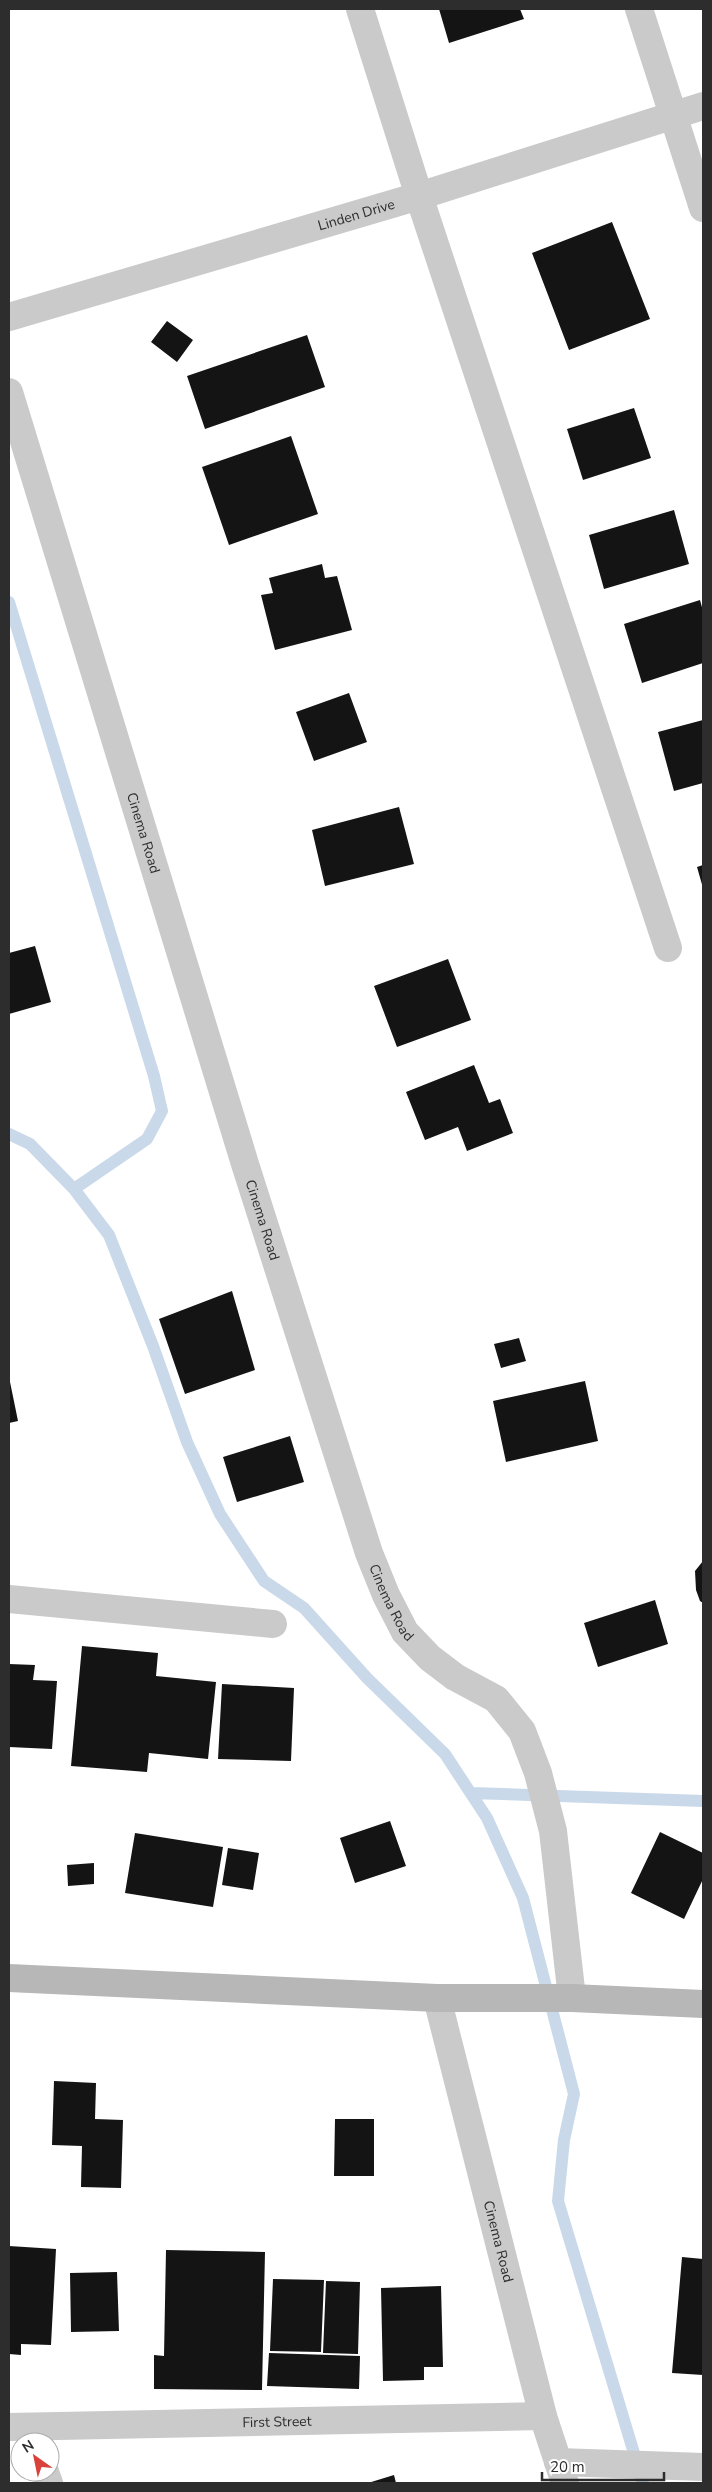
<svg xmlns="http://www.w3.org/2000/svg" width="712" height="2492" font-family="'Nunito Sans',sans-serif">
  <rect width="100%" height="100%" fill="#fff"/>
  <g fill="none" stroke-linecap="round" stroke-linejoin="round">
    <path stroke="#c9d9e9" stroke-width="12" d="M9,602l145,474 8,35 -15,28 -73,50
      M9,1134l21,10 44,45 35,46 44,111 34,96 33,72 44,67 40,27 63,70 78,76 42,64 36,80 51,196 -10,46 -6,61 85,282
      M471,1793l232,8"/>
  </g>
  <path fill="#141414" d="M439,9h81l4,10 -75,24z
    M612,222l38,97 -81,31 -37,-97z
    M167,321l26,19 -16,22 -26,-20z
    M307,335l18,52 -120,42 -18,-53z
    M634,408l17,50 -68,22 -16,-51z
    M291,436l27,78 -89,31 -27,-78z
    M674,510l15,54 -85,25 -15,-54z
    M322,564l3,14 12,-2 15,54 -77,20 -14,-55 12,-2 -4,-15z
    M700,600l3,11v52l-61,20 -18,-59z
    M349,693l18,49 -53,19 -18,-49z
    M703,720v63l-29,8 -16,-59z
    M399,807l15,57 -89,22 -13,-56z
    M703,865v23l-6,-21z
    M35,946l16,56 -42,12v-61z
    M448,959l23,61 -74,27 -23,-61z
    M474,1065l15,38 11,-4 13,34 -46,18 -9,-24 -33,13 -19,-48z
    M232,1291l23,79 -70,24 -26,-75z
    M519,1338l7,23 -25,7 -7,-24z
    M9,1377l9,44 -9,2z
    M585,1381l13,60 -92,21 -13,-61z
    M290,1436l14,46 -67,20 -14,-45z
    M703,1561v42l-3,-2 -4,-11 -1,-19z
    M655,1600l13,44 -70,23 -14,-44z
    M82,1646l76,7 -2,23 60,6 -8,77 -59,-6 -2,19 -76,-6z
    M9,1664l26,1 -2,15 24,1 -5,68 -43,-2z
    M222,1684l72,4 -3,73 -73,-2z
    M390,1821l16,45 -51,17 -15,-45z
    M660,1832l43,21v26l-19,40 -53,-26z
    M135,1833l88,14 -10,60 -88,-14z
    M228,1848l31,5 -6,37 -31,-5z
    M94,1863v21l-26,2 -1,-21z
    M54,2081l42,2 -1,36 28,1 -2,68 -40,-1 1,-41 -30,-1z
    M335,2119h39v57h-40z
    M9,2246l47,3 -5,96 -30,-1v11l-12,-1z
    M166,2250l99,2 -3,138 -108,-1v-34l10,1z
    M682,2257l21,2v116l-31,-2z
    M117,2272l2,59 -48,1 -1,-59z
    M273,2279l51,1 -3,72 -51,-1z
    M326,2281l34,1 -2,72 -35,-1z
    M441,2286l2,81h-19v13l-41,1 -2,-93z
    M269,2353l91,3 -1,33 -92,-3z
    M394,2475l2,8h-28z"/>
  <g fill="none" stroke-linecap="round" stroke-linejoin="round">
    <g stroke="#cacaca" stroke-width="28">
      <path d="M360,9l59,187 249,752"/>
      <path d="M639,9l64,199"/>
      <path id="s1" d="M9,317l410,-121 284,-90"/>
      <path id="s2" d="M9,392l236,772 124,389 17,42 19,37 25,26 25,19 41,22 26,32 16,42 15,58 19,167"/>
      <path d="M9,1599l264,25"/>
      <path id="s3" d="M437,1998l106,418 22,67"/>
      <path id="s4" d="M9,2427l534,-11"/>
      <path d="M558,2462l145,5"/>
      <path d="M45,2472l4,11"/>
    </g>
    <path stroke="#b7b7b7" stroke-width="28" d="M9,1978l428,20h135l131,6"/>
  </g>
  <g text-anchor="middle" stroke-width="5" stroke-linejoin="round" paint-order="stroke">
    <g font-size="14" fill="#2d2d2d" stroke="#fff">
      <text dy="5" stroke="none"><textPath href="#s1" startOffset="362">Linden Drive</textPath></text>
      <text dy="5" stroke="none"><textPath href="#s2" startOffset="461">Cinema Road</textPath></text>
      <text dy="5" stroke="none"><textPath href="#s2" startOffset="866">Cinema Road</textPath></text>
      <text dy="5" stroke="none"><textPath href="#s2" startOffset="1270">Cinema Road</textPath></text>
      <text dy="5" stroke="none"><textPath href="#s3" startOffset="251">Cinema Road</textPath></text>
      <text dy="5" stroke="none"><textPath href="#s4" startOffset="268">First Street</textPath></text>
    </g>
  </g>
  <rect width="712" height="2492" fill="none" stroke="#2d2d2d" stroke-width="20"/>
  <g transform="translate(35 2457) rotate(327)"><circle r="24" fill="#ffffff" stroke="#ababab"/>
  <path d="M0-4L9 19L0 12L-9 19Z" fill="#d9423b"/>
  <text y="-8" font-size="14" font-weight="bold" text-anchor="middle" fill="#2d2d2d">N</text>
  </g>
  <path d="M542 2472v8h122v-8" fill="none" stroke="#2d2d2d" stroke-width="2.5"/>
  <text x="550" y="2472" font-size="15" fill="#2d2d2d" stroke="#ffffff" stroke-width="4" paint-order="stroke">20 m</text>
</svg>
